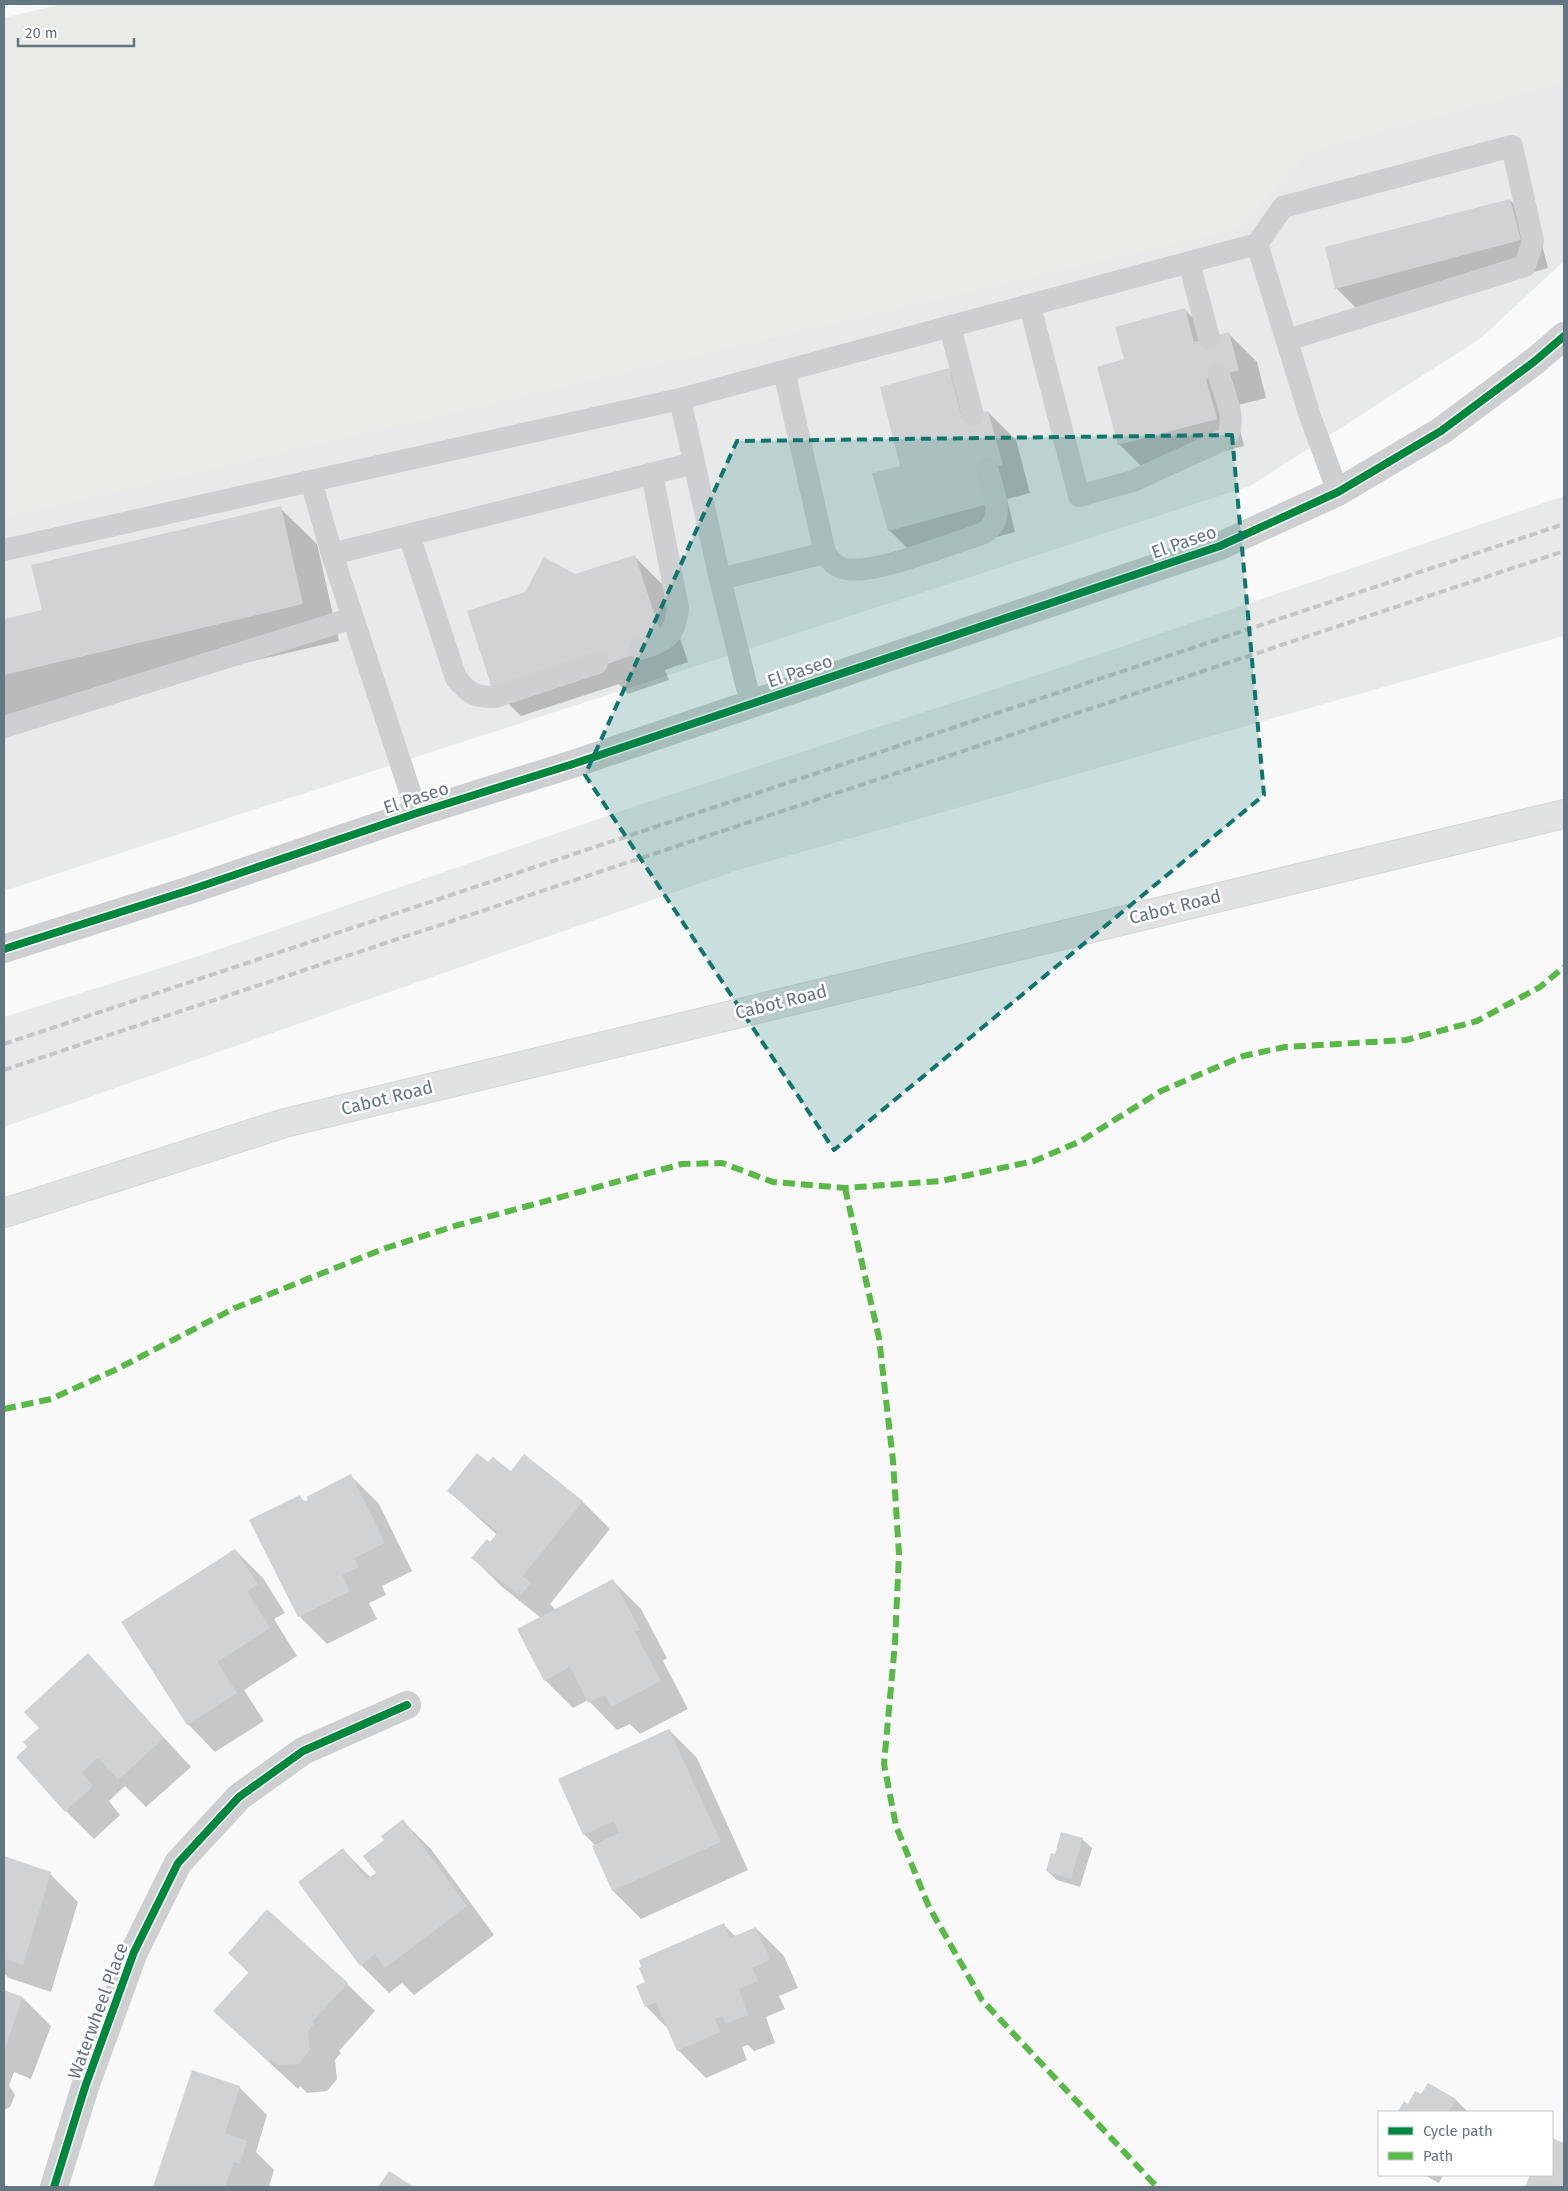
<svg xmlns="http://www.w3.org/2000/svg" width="1568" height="2191" font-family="'Fira Sans',sans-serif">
  <rect width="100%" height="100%" fill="#f9f9f9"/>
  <path fill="#e8e9e9" d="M1564,81v180l-83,77 -231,148 -1246,405v-374l1230,-288 77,-79z
    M1564,496v140l-829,235 -731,256v-110l198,-62 437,-150 414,-135z"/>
  <path fill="#e8ebe6" d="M62,4h1502v77l-253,69 -77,79 -1230,288v-499z"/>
  <path fill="#0003" d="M1510,200l28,28 10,40 -183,49 -28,-28 -11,-41z
    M1184,309l29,29 16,-4 28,28 9,36 -32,8 10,40 -97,26 -28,-28z
    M948,370l28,28 5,16 7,-2 28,28 14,53 -23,6 8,33 -98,26 -28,-28 13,-63z
    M280,508l37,36 22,97 -335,78v-99l40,-9z
    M634,556l28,28 26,78 -23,8 4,10 -41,14 -9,-10 -98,32 -28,-28 82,-113z
    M488,1464l94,37 28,28 -60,75 6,6 57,-29 28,28 26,49 -4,3 25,48 -48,25 -10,-10 -13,6 -29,-30 -15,8 -28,-28 -4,-62 -40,-32 -28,-28 24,-23 -48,-44z
    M351,1476l28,28 33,67 -30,15 4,9 -17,8 8,16 -50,25 -28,-28 1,-119 6,6z
    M235,1550l28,28 22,35 -11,6 23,37 -53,34 20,31 -49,31 -27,-28z
    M88,1655l103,112 -45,40 -21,-21 -16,15 11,14 -26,24 -28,-28 -37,-64z
    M669,1730l28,28 51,112 -107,49 -28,-28 -20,-44 3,-1 -12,-12z
    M403,1821l28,28 63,86 -80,60 -12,-12 -13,10 -28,-28 -19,-116 29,29 7,-5z
    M1082,1839l10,9 -12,39 -23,-7 -10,-9 9,-16z
    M4,1857l46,17 28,28 -27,90 -42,-14 -5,-5z
    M724,1925l12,12 20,-9 28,28 14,32 -19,8 6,13 -19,8 9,26 -21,8 -6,-6 -6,2 5,13 -41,18 -28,-28 -9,-20 -23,-24 1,-23z
    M229,1953l118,31 28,27 -36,40 2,2 -6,7 2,19 -10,12 -20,2 -7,-7 -2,3 -84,-78 35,-38z
    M4,1991l19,7 28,28 -20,53 -17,-7 -5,13 6,10 -5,12 -6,3z
    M193,2071l46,16 28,28 -11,37 18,18 -5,17h-114z
    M1429,2084l27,16 12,12h-69l5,-9 4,2 14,-9z
    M1552,2139l12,5v43h-37l5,-12h20z
    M1424,2175h19l-4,8z"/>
  <path fill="#d0d2d3" d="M1510,199l11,41 -186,49 -10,-42z
    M1185,308l9,34 35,-10 10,38 -33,9 11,40 -99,26 -21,-78 27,-8 -9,-32z
    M949,368l13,50 26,-7 15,54 -23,6 8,33 -100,27 -16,-58 28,-7 -20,-79z
    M281,506l22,98 -299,71v-56l38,-9 -11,-45z
    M635,555l26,79 -19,18 -43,15 -107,21 -25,-77 58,-19 19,-35 31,17z
    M477,1453l11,9 5,-5 18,14 13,-17 59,47 -60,75 8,7 -11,13 -49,-38 16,-19 3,3 8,-10 -51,-41z
    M351,1474l34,69 -30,15 4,9 -17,8 8,16 -52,26 -49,-97 51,-25 3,7 5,-2 -2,-3z
    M235,1549l23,36 -11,6 23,37 -53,34 20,31 -50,32 -66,-103z
    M613,1579l27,51 -5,2 26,49 -50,26 -6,-12 -17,8 -18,-36 -26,14 -27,-52z
    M88,1653l76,85 -46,42 -20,-22 -16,14 11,14 -28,26 -49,-55 11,-10 -4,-5 16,-14 -15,-16z
    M669,1729l52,113 -109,49 -20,-45 27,-13 -5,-12 -31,14 -25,-56z
    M403,1819l64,87 -82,62 -10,-14 -15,12 -62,-84 45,-34 23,31 10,-6 -13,-17 21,-16 -3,-4z
    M1061,1832l22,6 -12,41 -25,-8 5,-18 4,1z
    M4,1856l47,16 -28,93 -19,-6z
    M267,1909l81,74 -36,39 2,2 -6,7 2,19 -11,14 -21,1 -7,-6 -2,3 -56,-51 36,-39 -21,-19z
    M724,1923l6,15 26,-11 14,33 -18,8 6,13 -19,8 9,26 -23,9 -3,-8 -7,3 5,13 -43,19 -21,-49 -11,5 -9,-21 9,-4 -6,-14 2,-1 -2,-7z
    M4,1990l19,7 -19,54z
    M192,2070l48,16 -15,47 22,8 -7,23 -6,-2 -9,25h-72z
    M1428,2083l28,16 -7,13h-51l6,-11 4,3 7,-13 6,3z
    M1552,2138l12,5v44h-39l5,-12h22z
    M389,2171l25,16h-36z"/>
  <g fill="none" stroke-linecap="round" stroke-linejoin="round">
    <defs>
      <path id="secondary" d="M4,1213l281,-90 1279,-309"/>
    </defs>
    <use href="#secondary" stroke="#d5d6d7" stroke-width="30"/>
    <path stroke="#cecfd0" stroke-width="22" d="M1257,244l26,-37 229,-61 21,95 -8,25 -238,74
      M1189,262l20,76
      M1030,306l49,190 54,-15 92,-42c14,-16 -1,-45 -6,-64
      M950,327l23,88
      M311,481l369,-82
      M409,535l47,143c13,16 19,19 39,19l102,-34
      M4,550l307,-69 21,73
      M825,553c6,8 10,14 21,16 27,6 108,-26 138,-36 23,-15 9,-42 3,-64
      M720,579l105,-26 -41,-182
      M641,649c25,-9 34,-12 37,-41l-26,-134
      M751,704l-31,-125 -40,-180 577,-155 53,172 28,76
      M4,727l349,-109
      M417,813l-85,-259 362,-91"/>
    <path stroke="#cecfd0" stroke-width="28" d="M54,2187l31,-100 49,-135 44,-89 61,-66 64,-46 104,-46"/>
    <path stroke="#cecfd0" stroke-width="28" d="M4,949l189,-60 224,-76 156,-49 647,-218 118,-54 103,-61 94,-70 29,-25"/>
    <use href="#secondary" stroke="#e1e2e2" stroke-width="28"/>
    <path stroke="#c3c5c6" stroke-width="4" stroke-dasharray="8 4" stroke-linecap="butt" d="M4,1044l1560,-520
      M4,1070l1560,-519"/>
    <path stroke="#58b947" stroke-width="6" stroke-dasharray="12 6" stroke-linecap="butt" d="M845,1188l34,150 14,123 6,93 -4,89 -11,121 12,62 33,81 53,93 175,187
      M4,1409l47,-10 64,-29 120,-62 148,-59 75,-24 224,-61 40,-1 51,19 72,6 96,-7 93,-20 47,-20 80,-50 82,-35 42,-9 121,-7 71,-19 63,-34 24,-20"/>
    <defs>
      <path id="cycleway" d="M4,949l189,-60 224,-76 156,-49 647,-218 118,-54 103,-61 94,-70 29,-25
        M54,2187l31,-100 49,-135 44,-89 61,-66 64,-46 104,-46"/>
    </defs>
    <use href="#cycleway" stroke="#fff" stroke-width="11"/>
    <use href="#cycleway" stroke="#00873e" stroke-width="8"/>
  </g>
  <path fill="#0f766e" fill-opacity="0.2" stroke="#0f766e" stroke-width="4" stroke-dasharray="10 6" stroke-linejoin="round" d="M1232,435l32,360 -430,355 -249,-375 152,-334z"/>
  <g text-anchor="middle" stroke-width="5" stroke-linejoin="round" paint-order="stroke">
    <g font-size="18" fill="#657683" stroke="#fff">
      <text transform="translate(1184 542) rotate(-19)" y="6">El Paseo</text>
      <text transform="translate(800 671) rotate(-19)" y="6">El Paseo</text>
      <text transform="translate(416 798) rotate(-18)" y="6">El Paseo</text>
      <text transform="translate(1175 907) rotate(-14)" y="6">Cabot Road</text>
      <text transform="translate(781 1002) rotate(-14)" y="6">Cabot Road</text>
      <text transform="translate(387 1098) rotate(-14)" y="6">Cabot Road</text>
      <text transform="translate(98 2011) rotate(-70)" y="6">Waterwheel Place</text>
    </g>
  </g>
  <rect width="1568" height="2191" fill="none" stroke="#657683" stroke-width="10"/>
  <rect x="1378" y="2111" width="175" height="65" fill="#ffffff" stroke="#c1c8cd"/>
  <rect x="1388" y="2127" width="25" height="8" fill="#00873e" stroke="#c1c8cd"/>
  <text x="1423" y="2136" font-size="15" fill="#657683">Cycle path</text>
  <rect x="1388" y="2152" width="25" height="8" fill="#58b947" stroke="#c1c8cd"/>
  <text x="1423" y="2161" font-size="15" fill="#657683">Path</text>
  <path d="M18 38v8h116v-8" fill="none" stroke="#657683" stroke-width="2.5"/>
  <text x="25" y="38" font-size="15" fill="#657683" stroke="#ffffff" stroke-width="4" paint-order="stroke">20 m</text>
</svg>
